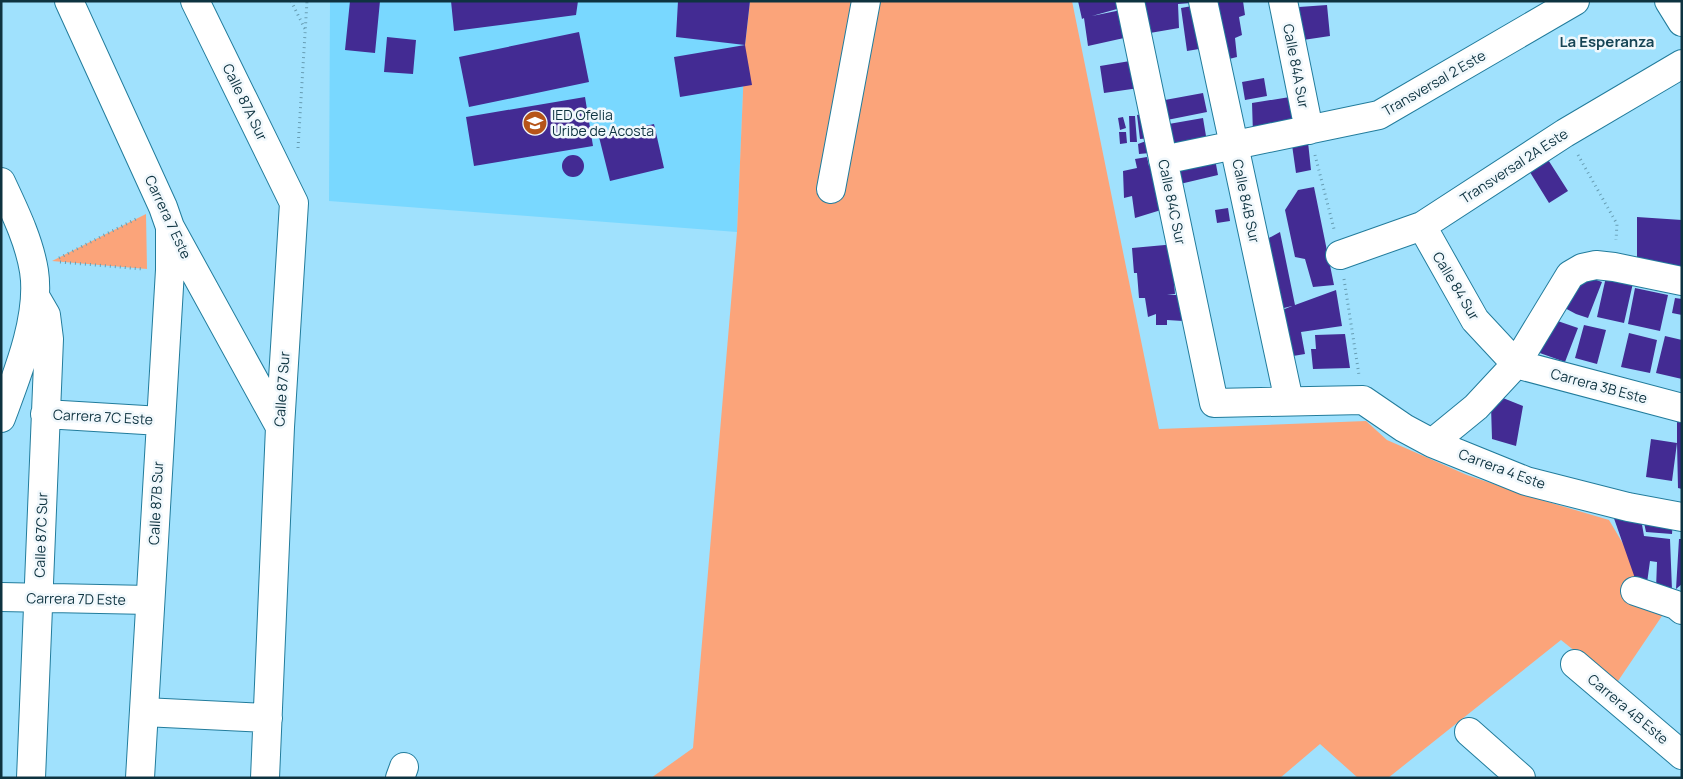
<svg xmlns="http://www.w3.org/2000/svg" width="1683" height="779" font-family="Manrope,sans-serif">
  <rect width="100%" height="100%" fill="#a0e1fd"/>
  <path fill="#79d8ff" d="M330,1h420l-5,44 -8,187 -408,-31z"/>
  <path fill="#fba47a" d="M750,1h322l87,428 207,-8 21,19 80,35 71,24 71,21 55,93 -48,71 -55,-44 -173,138h-30l-38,-34 -40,34h-629l42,-30 44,-516 8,-187z
    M146,214l1,55 -95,-8z"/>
  <path fill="#432b93" d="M350,1h30l-5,52 -30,-3z
    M451,1h127l-2,14 -122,16z
    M678,1h72l-5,44 -69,-8z
    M1078,1h39v8l-25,7 29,-6 3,28 -36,8 -4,-28 -2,1z
    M1135,1h56v2l-13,1 1,24 -35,6z
    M1224,1h19l2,14 -6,2 3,18 -7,3 2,19 -8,2 -11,-57z
    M1327,5l3,31 -27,4 -4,-33z
    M1192,6l13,42 -18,3 -6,-43z
    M579,32l10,50 -120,25 -10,-50z
    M387,37l29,3 -3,34 -29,-2z
    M745,45l7,40 -72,12 -6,-40z
    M1136,60l3,28 -35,5 -4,-27z
    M1264,78l3,18 -22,4 -3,-18z
    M1203,93l4,19 -50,10 -3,-20z
    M1296,96l1,27 -44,11 -1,-31z
    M585,97l8,49 -119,20 -8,-49z
    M1149,113l2,25 -11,1 -3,-24z
    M1129,116h6l2,26h-7z
    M1123,117l3,11 -6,2 -2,-12z
    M1203,118l4,24 -40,6 -4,-23z
    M654,124l10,44 -54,13 -11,-44z
    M1119,132h7l1,11 -7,1z
    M1154,138l-4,15 -11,1 -1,-10z
    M1308,142l3,28 -15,3 -4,-28z
    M562 166a11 11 0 1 1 22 0a11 11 0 1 1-22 0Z
    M1147,157l2,9 8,-2 4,46 -26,8 -3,-22 -8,2 -1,-27 14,-3 -2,-9z
    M1547,158l21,33 -19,12 -21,-34z
    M1215,159l3,16 -38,9 -1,-16z
    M1314,187l20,98 -21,2 -8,-28 -10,-2 -10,-47 13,-20z
    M1228,208l2,13 -13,2 -2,-13z
    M1637,217l45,3 -1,49 -44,-4z
    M1280,232l15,73 41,-15 6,36 -41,6 4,22 -18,3 -7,-46 12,-5 -16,4 -9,-71z
    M1176,244l-3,25 2,25 -8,1h15l1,26 -16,-1v5h-11v-11l-8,3 -3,-19h-6l-2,-25h-3l-2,-25z
    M1582,275l20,7 -14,36 -12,-4 -15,-8z
    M1606,277l27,6 -9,40 -27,-6z
    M1635,288l33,7 -8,36 -32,-7z
    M1675,298l7,1v16l-10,-2z
    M1549,318l29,10 -13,34 -28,-10z
    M1584,325l22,5 -9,34 -22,-6z
    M1629,333l28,7 -7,33 -29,-6z
    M1345,334l5,34 -37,1 -2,-20h5l-1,-14z
    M1665,336l17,4v39l-26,-6z
    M1498,396l25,10 -7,40 -24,-7 -1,-33z
    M1677,409l5,1v79l-4,-1 -1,-45 -5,38 -26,-4 5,-38 26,4z
    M1610,507l30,6 4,23 26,3 2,51 -16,-1 1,-27 -7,-1 -3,22 -10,1z
    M1642,513l31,5 -1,16 -26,-2z
    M1679,539h3v45l-6,5z"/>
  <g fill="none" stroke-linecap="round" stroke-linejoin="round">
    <defs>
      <path id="minor" d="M69,1l94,206 7,20 110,200
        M195,1l99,202 -14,224 -15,351
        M1130,1l84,402 149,-3 41,28 28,15 94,38 102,26 54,10
        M1203,1l86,400
        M1283,1l26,129
        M1669,1l13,21
        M1163,160l216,-45 196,-114
        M1,182c13,28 28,58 33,89 7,46 -17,104 -33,147
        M831,189l35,-188
        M1422,226l53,94 41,44 166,44
        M1340,255l82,-29 143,-93 117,-69
        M45,414l116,7
        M1432,443l44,-36 40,-43 54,-89 12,-7 14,-3 18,2 68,14
        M1635,591l41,14 6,5
        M1,597l149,3
        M1575,664l107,91
        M144,712l124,6
        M1469,732l52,46
        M31,778l18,-439 -3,-24 -11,-19
        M140,778l30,-508v-43
        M400,778l4,-11"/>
    </defs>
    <use href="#minor" stroke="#227c9c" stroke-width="30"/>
    <path stroke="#679db3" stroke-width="3" stroke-dasharray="1 4" stroke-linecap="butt" d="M291,1l14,28
      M298,148l9,-147
      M1315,155l19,74
      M1578,155l39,69 -1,16
      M59,258l79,-40
      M60,262l83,7
      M1344,279l15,96"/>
    <use href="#minor" stroke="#fff" stroke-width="28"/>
  </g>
  <defs>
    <symbol id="school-disc" viewBox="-11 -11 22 22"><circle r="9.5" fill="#b65419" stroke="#f1f8fc"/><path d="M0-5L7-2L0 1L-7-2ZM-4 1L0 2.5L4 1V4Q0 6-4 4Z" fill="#fff"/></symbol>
  </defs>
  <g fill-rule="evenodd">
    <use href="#school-disc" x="521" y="109" width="28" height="28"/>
  </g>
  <g text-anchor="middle" stroke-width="5" stroke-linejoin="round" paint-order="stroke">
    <g font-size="14" fill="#0e3340" stroke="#f1f8fc">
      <text transform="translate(1296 66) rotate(79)" y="5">Calle 84A Sur</text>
      <text transform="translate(1434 83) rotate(-30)" y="5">Transversal 2 Este</text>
      <text transform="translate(245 102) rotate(64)" y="5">Calle 87A Sur</text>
      <text transform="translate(1514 166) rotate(-33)" y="5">Transversal 2A Este</text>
      <text transform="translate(1246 201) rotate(78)" y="5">Calle 84B Sur</text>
      <text transform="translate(1172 202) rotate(78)" y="5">Calle 84C Sur</text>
      <text transform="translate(168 217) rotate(65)" y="5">Carrera 7 Este</text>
      <text transform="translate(1456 286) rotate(59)" y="5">Calle 84 Sur</text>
      <text transform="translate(1599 386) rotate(15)" y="5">Carrera 3B Este</text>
      <text transform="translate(282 389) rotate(-86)" y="5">Calle 87 Sur</text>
      <text transform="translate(103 417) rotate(3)" y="5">Carrera 7C Este</text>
      <text transform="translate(1502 469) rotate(20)" y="5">Carrera 4 Este</text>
      <text transform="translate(156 503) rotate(-87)" y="5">Calle 87B Sur</text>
      <text transform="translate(41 535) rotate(-88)" y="5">Calle 87C Sur</text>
      <text transform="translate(76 599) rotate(1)" y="5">Carrera 7D Este</text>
      <text transform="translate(1628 709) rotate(40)" y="5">Carrera 4B Este</text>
    </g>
    <g font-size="14" fill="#0e3340" stroke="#f1f8fc" text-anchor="start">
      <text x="552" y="120">IED Ofelia<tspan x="552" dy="16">Uribe de Acosta</tspan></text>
    </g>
    <g font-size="15" font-weight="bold" fill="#164455" stroke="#f1f8fc">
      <text x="1607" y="47">La Esperanza</text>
    </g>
  </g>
  <rect width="1683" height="779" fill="none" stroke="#0e3340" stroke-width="5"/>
</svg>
